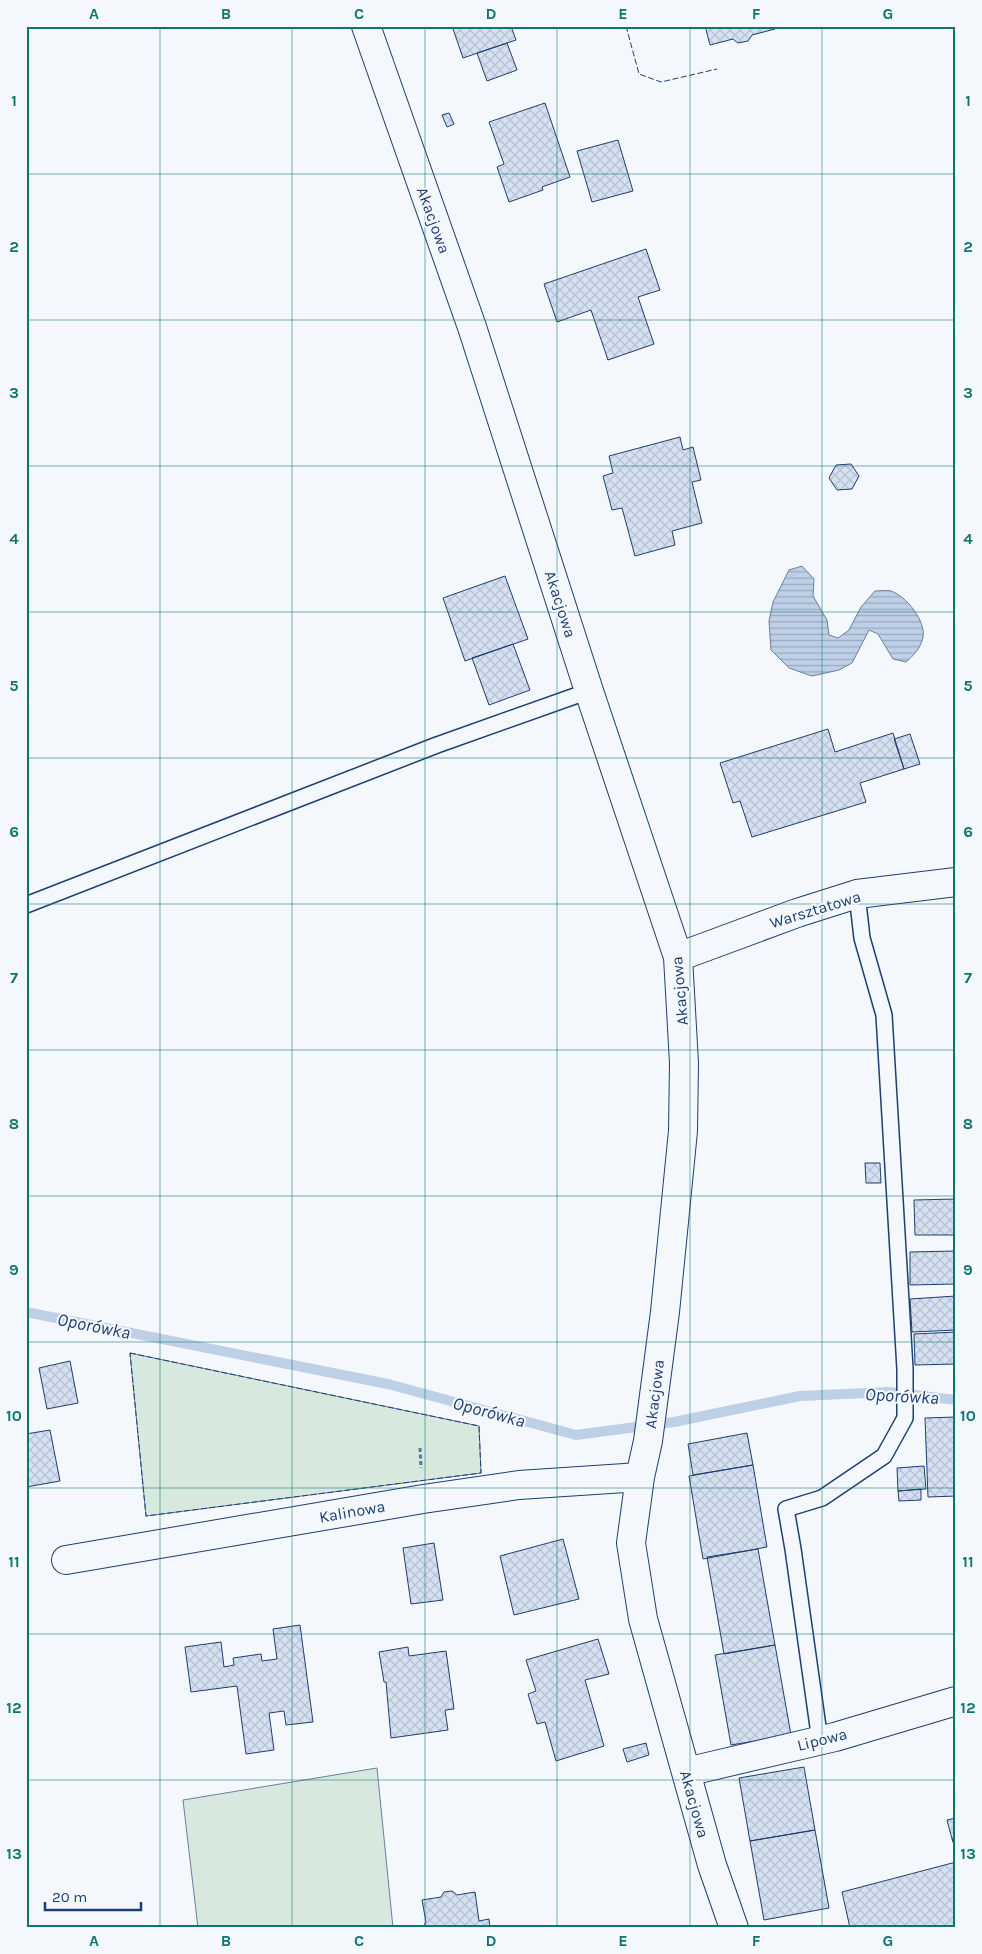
<svg xmlns="http://www.w3.org/2000/svg" width="982" height="1954" font-family="Karla,sans-serif">
  <defs>
    <pattern id="water-rules" width="6" height="5" patternUnits="userSpaceOnUse" patternTransform="scale(1.25)"><rect width="6" height="5" fill="#bed0e5"/><path d="M0 2.5h6" fill="none" stroke="#9aaabe"/></pattern>
    <pattern id="building-cross-hatch" width="8" height="8" patternUnits="userSpaceOnUse" patternTransform="scale(1.25)"><rect width="8" height="8" fill="#d5e0f0"/><path d="M0 0l8 8M0 8l8-8" fill="none" stroke="#b6c1d1"/></pattern>
  </defs>
  <rect width="100%" height="100%" fill="#f4f7fb"/>
  <path fill="#d7e8df" stroke="#687fa3" d="M130,1353l349,73 2,47 -335,43z
    M377,1768l16,160h-195l-15,-128z"/>
  <path fill="url(#water-rules)" stroke="#687fa3" d="M802,566l12,13 -1,17 14,24 2,15 9,3 11,-8 12,-23 14,-16c5,0 11,-1 16,0 15,5 35,30 32,46 -2,11 -10,19 -17,25l-13,-3 -15,-25 -9,-4 -17,33 -13,7 -27,6 -23,-8 -18,-18 -2,-29 4,-19 16,-32z"/>
  <g fill="none" stroke-linecap="round" stroke-linejoin="round">
    <path stroke="#bed0e5" stroke-width="10" d="M26,1312l362,72 188,51 98,-13 126,-26 89,-4 67,8"/>
  </g>
  <path fill="url(#building-cross-hatch)" stroke="#1d3f73" d="M452,26h59l5,14 -53,18z
    M705,26h69l1,3 -23,6 -4,6 -10,2 -5,-4 -23,6z
    M507,43l10,27 -30,11 -10,-28z
    M545,103l25,74 -28,10 1,3 -34,12 -12,-35 7,-3 -15,-42z
    M449,113l5,11 -7,3 -5,-12z
    M618,140l15,51 -41,11 -15,-51z
    M646,249l14,41 -22,7 16,47 -46,16 -17,-50 -34,12 -13,-38z
    M680,437l3,13 10,-3 8,33 -9,2 10,41 -30,8 3,14 -40,11 -13,-48 -10,2 -9,-34 10,-3 -4,-17z
    M851,464l8,12 -7,13 -15,1 -8,-12 7,-13z
    M505,576l23,63 -63,22 -22,-63z
    M513,644l17,46 -41,15 -17,-47z
    M828,729l7,23 58,-19 11,36 -44,14 6,19 -114,35 -12,-36 -7,2 -13,-40z
    M910,734l10,30 -16,5 -10,-30z
    M865,1163h15l1,20h-15z
    M956,1199v36h-41l-1,-35z
    M956,1251v33l-46,1v-33z
    M956,1296v34l-44,2 -2,-33z
    M956,1332v32l-41,1 -1,-31z
    M70,1361l8,42 -31,6 -8,-41z
    M956,1417v79l-28,1 -3,-79z
    M50,1430l10,51 -34,6v-53z
    M747,1433l6,32 -60,10 -5,-31z
    M753,1465l14,82 -64,12 -14,-83z
    M924,1466l2,23 -28,2 -1,-23z
    M921,1489v11l-22,1 -1,-10z
    M563,1539l16,60 -65,16 -14,-59z
    M434,1543l9,57 -32,4 -8,-56z
    M758,1549l17,96 -51,9 -17,-97z
    M300,1625l13,97 -27,3 -2,-14 -15,2 5,37 -28,4 -9,-68 -46,6 -6,-45 36,-5 3,25 10,-2 -1,-7 28,-4 1,7 15,-2 -4,-30z
    M598,1639l11,35 -24,6 19,66 -48,15 -11,-39 -8,2 -9,-30 8,-3 -10,-31z
    M775,1645l16,90 -60,10 -16,-90z
    M408,1647l1,9 37,-5 8,58 -9,1 3,20 -57,8 -5,-56h-2l-5,-30z
    M646,1743l3,12 -22,7 -4,-13z
    M804,1767l11,63 -65,11 -11,-63z
    M956,1818v20l-4,1 -5,-19z
    M815,1830l14,78 -65,12 -14,-79z
    M956,1838v13l-4,-12z
    M956,1862v66h-106l-8,-36z
    M452,1891l5,4 18,-3 4,29 10,-2 1,9h-68l4,-6 -4,-22 19,-3 3,-5z"/>
  <g fill="none" stroke-linecap="round" stroke-linejoin="round">
    <defs>
      <path id="service" d="M26,905l411,-160 152,-54
        M820,1741l-27,-192 -7,-40 36,-11 62,-42 21,-38v-49l-21,-354 -22,-77 -5,-44"/>
      <path id="minor" d="M366,26l106,301 117,364 89,266 6,106 -1,68 -18,181 -17,129 -8,36 -9,66 12,76 69,246 22,63
        M678,957l119,-44 60,-19 99,-12
        M66,1560l357,-61 96,-14 121,-8
        M686,1772l149,-35 121,-36"/>
    </defs>
    <use href="#service" stroke="#1d3f73" stroke-width="18"/>
    <use href="#minor" stroke="#1d3f73" stroke-width="30"/>
    <path stroke="#5e769c" stroke-width="3" stroke-dasharray="4 2.5" stroke-linecap="butt" d="M420,1448l1,20"/>
    <use href="#service" stroke="#f4f7fb" stroke-width="15"/>
    <use href="#minor" stroke="#f4f7fb" stroke-width="28"/>
    <path stroke="#1d3f73" stroke-width="1" stroke-dasharray="6 2.5" stroke-linecap="butt" d="M626,26l13,48 22,8 56,-13
      M795,26l1,3
      M130,1353l349,73 2,47 -335,43z"/>
  </g>
  <path fill="none" stroke="#0f766e" stroke-width="1" stroke-opacity="0.55" d="M160,26v1902M292,26v1902M425,26v1902M557,26v1902M690,26v1902M822,26v1902M26,174h930M26,320h930M26,466h930M26,612h930M26,758h930M26,904h930M26,1050h930M26,1196h930M26,1342h930M26,1488h930M26,1634h930M26,1780h930"/>
  <g text-anchor="middle" stroke-width="4" stroke-linejoin="round" paint-order="stroke">
    <g font-size="16" fill="#1d3f73" stroke="#f4f7fb">
      <text transform="translate(434 220) rotate(70)" y="6">Akacjowa</text>
      <text transform="translate(561 604) rotate(72)" y="6">Akacjowa</text>
      <text transform="translate(815 909) rotate(-17)" y="6">Warsztatowa</text>
      <text transform="translate(679 991) rotate(-95)" y="6">Akacjowa</text>
      <text transform="translate(654 1394) rotate(-83)" y="6">Akacjowa</text>
      <text transform="translate(352 1511) rotate(-10)" y="6">Kalinowa</text>
      <text transform="translate(822 1739) rotate(-14)" y="6">Lipowa</text>
      <text transform="translate(695 1804) rotate(74)" y="6">Akacjowa</text>
    </g>
    <g font-size="18" font-style="italic" fill="#1d3f73" stroke="#f4f7fb">
      <text transform="translate(94 1326) rotate(11)" y="6">Oporówka</text>
      <text transform="translate(902 1396) rotate(3)" y="6">Oporówka</text>
      <text transform="translate(489 1412) rotate(15)" y="6">Oporówka</text>
    </g>
  </g>
  <rect width="982" height="1954" fill="none" stroke="#f4f7fb" stroke-width="55"/>
  <path d="M45 1902v8h96v-8" fill="none" stroke="#1d3f73" stroke-width="2.5"/>
  <text x="52" y="1902" font-size="15" fill="#1d3f73" stroke="#f4f7fb" stroke-width="4" paint-order="stroke">20 m</text>
  <rect x="28" y="28" width="926" height="1898" fill="none" stroke="#0f766e" stroke-width="2"/>
  <g font-size="16" text-anchor="middle" font-weight="bold" fill="#0f766e">
    <text x="94" y="19">A</text>
    <text x="226" y="19">B</text>
    <text x="359" y="19">C</text>
    <text x="491" y="19">D</text>
    <text x="623" y="19">E</text>
    <text x="756" y="19">F</text>
    <text x="888" y="19">G</text>
    <text x="14" y="106">1</text>
    <text x="968" y="106">1</text>
    <text x="14" y="252">2</text>
    <text x="968" y="252">2</text>
    <text x="14" y="398">3</text>
    <text x="968" y="398">3</text>
    <text x="14" y="544">4</text>
    <text x="968" y="544">4</text>
    <text x="14" y="691">5</text>
    <text x="968" y="691">5</text>
    <text x="14" y="837">6</text>
    <text x="968" y="837">6</text>
    <text x="14" y="983">7</text>
    <text x="968" y="983">7</text>
    <text x="14" y="1129">8</text>
    <text x="968" y="1129">8</text>
    <text x="14" y="1275">9</text>
    <text x="968" y="1275">9</text>
    <text x="14" y="1421">10</text>
    <text x="968" y="1421">10</text>
    <text x="14" y="1567">11</text>
    <text x="968" y="1567">11</text>
    <text x="14" y="1713">12</text>
    <text x="968" y="1713">12</text>
    <text x="14" y="1859">13</text>
    <text x="968" y="1859">13</text>
    <text x="94" y="1946">A</text>
    <text x="226" y="1946">B</text>
    <text x="359" y="1946">C</text>
    <text x="491" y="1946">D</text>
    <text x="623" y="1946">E</text>
    <text x="756" y="1946">F</text>
    <text x="888" y="1946">G</text>
  </g>
</svg>
